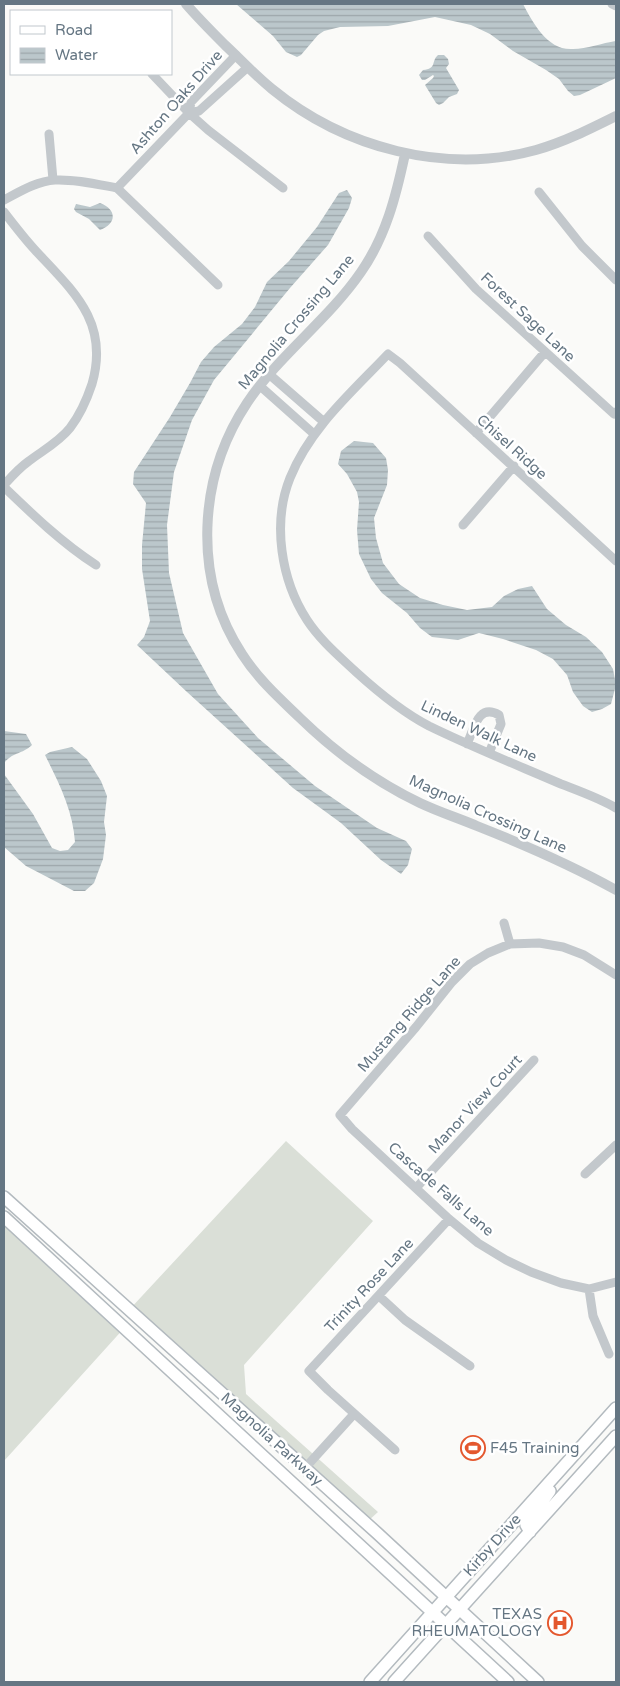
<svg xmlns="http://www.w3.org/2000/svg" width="620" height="1686" font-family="'Varela Round',sans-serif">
  <defs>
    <pattern id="water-rules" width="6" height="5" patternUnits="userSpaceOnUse" patternTransform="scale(1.25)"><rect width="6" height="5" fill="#bbc7cb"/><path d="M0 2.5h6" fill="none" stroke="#9ca6aa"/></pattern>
  </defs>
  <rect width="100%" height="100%" fill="#fafaf8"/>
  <path fill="#dadfd7" d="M286,1141l87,80 -129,144 2,29 132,118 -11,10 -238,-212z
    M4,1213l122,113 -122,135z"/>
  <path fill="url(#water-rules)" d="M236,4h287c10,19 25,47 50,45 14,0 29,-6 43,-8v37l-36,17 -6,1 -6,-5 -9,-12 -13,-9 -33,-19 -23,-17 -19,-9 -36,-8 -47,9 -48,1 -16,4 -6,4 -17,20 -4,2 -11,-5 -13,-16z
    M438,55h6l4,4 1,5 -3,4 13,22 -2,4 -8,3 -6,6 -4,2 -3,-2 -11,-18 8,-7 1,-2 -1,-1 -8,5h-3l-3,-5 4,-5c14,-1 8,-9 15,-15z
    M347,190l5,8 -3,10 -21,37 -38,43 -76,92 -22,40 -18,52 -7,53 2,48 14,60 35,61 40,44 57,48 62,42 29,13 6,8 -4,16 -7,9 -20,-14 -40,-37 -48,-35 -106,-96 -50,-47 7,-8 6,-16 -8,-52v-24l4,-42 -13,-19 1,-12 36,-55 20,-34 11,-21 13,-15 28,-23 13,-17 12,-25 22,-21 28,-34 22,-34z
    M100,203c17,6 17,21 0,27l-11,-11 -13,-7 -2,-3 2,-5 14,3z
    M354,441l19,2 13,15 2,12 -1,15 -13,33 2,20 7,25 16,21 21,14 23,7 24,5 25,-3 12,-11 14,-7 14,-3 15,23 19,16 20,12 16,15 11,17 3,16 -5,19 -9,5 -10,3 -9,-6 -10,-14 -6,-17 -14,-16 -17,-9 -33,-11 -24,-6 -21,7 -26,-3 -12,-9 -13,-15 -25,-20 -11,-14 -12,-25 -2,-24 2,-28 -2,-10 -10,-18 -9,-10 3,-13z
    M4,731l22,3 6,11c-11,10 -17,6 -27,17l-1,12 29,40 19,34 8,3 8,-1 7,-8c-2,-31 -16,-59 -30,-87l5,-3 22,-5 15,12 14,22 6,15 -3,26 2,13 -3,24 -9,24 -9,8h-11l-48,-25 -22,-19z"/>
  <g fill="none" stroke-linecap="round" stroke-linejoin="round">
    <defs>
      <path id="secondary" d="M4,1197l373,336 161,149
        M4,1217l504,465
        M530,1532l-4,-7 24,-34
        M370,1682l246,-274
        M394,1682l222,-246"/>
    </defs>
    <use href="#secondary" stroke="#b3babf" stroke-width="14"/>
    <path stroke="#c3c8cc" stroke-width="9" d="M612,4l4,2
      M152,74l37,39 19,17 75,58
      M189,113l10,-2 49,-44
      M49,134l4,46
      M117,188l72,-75 2,-11 45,-47
      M117,188l101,97
      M539,192l43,54 34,34
      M4,200c15,-8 33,-19 51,-20 20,-1 41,4 62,8
      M4,212c10,13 20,26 31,38 38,41 75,72 57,134 -5,15 -12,31 -22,44 -11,14 -28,23 -41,33 -10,7 -17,15 -25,24
      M428,236l48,53 138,125 2,-2
      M270,375l54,47
      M260,386l54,48
      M476,433l69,-81
      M4,487c29,28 58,56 92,78
      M463,525l51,-59
      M616,561l-216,-198 -12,-9c-36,38 -78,74 -98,124 -18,45 -9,102 17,142 13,20 32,36 49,52 22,20 46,40 73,54 43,21 88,39 132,58 18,7 38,14 55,24
      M467,744c7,-15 11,-41 32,-29l2,9 -12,29
      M504,923l6,21
      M616,975l-32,-20 -21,-8 -24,-4 -29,1 -22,9 -18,11 -18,18 -36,45 -76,88 12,14 97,90 29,24 28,17 25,12 30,11 28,6 27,-7
      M585,1174l31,-29
      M416,1188l118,-128
      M589,1289l4,27 16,38
      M379,1296l26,24 65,46
      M395,1450l-67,-60 -19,-19 140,-152
      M305,1468l49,-54"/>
    <path stroke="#c3c8cc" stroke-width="10" d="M186,4c12,14 26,28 39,41 16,15 31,31 47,44 72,59 173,86 264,61 28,-8 54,-21 80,-34
      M405,154c-9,42 -19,82 -44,118 -33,48 -82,83 -114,131 -49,74 -55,175 -5,251 16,25 37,44 58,64 35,34 76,64 120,85 19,9 38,15 57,23 48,19 94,39 139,64"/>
    <use href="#secondary" stroke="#fff" stroke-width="11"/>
  </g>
  <defs>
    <symbol id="stadium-ring" viewBox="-11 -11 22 22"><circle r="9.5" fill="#fff" stroke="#e4572e" stroke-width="1.5"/><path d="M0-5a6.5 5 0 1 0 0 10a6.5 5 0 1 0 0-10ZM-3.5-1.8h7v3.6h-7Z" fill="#e4572e"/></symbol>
    <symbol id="hospital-ring" viewBox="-11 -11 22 22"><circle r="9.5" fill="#fff" stroke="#e4572e" stroke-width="1.5"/><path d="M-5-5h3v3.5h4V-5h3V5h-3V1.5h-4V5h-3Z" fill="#e4572e"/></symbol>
  </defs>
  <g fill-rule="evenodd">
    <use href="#stadium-ring" x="459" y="1434" width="28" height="28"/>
    <use href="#hospital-ring" x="546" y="1609" width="28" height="28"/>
  </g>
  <g text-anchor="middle" stroke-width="5" stroke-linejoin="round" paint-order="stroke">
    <g font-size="15" fill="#657683" stroke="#fff">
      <text transform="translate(176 102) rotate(-49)" y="5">Ashton Oaks Drive</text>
      <text transform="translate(528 317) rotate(43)" y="5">Forest Sage Lane</text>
      <text transform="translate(296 322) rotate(-50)" y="5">Magnolia Crossing Lane</text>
      <text transform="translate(512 447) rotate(42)" y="5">Chisel Ridge</text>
      <text transform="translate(479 731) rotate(25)" y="5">Linden Walk Lane</text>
      <text transform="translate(488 814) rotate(24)" y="5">Magnolia Crossing Lane</text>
      <text transform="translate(409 1014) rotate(-49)" y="5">Mustang Ridge Lane</text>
      <text transform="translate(475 1104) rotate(-47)" y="5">Manor View Court</text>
      <text transform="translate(441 1189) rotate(41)" y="5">Cascade Falls Lane</text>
      <text transform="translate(369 1285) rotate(-47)" y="5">Trinity Rose Lane</text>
      <text transform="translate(272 1439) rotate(42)" y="5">Magnolia Parkway</text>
      <text transform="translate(492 1545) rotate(-48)" y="5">Kirby Drive</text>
    </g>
    <g font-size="15" fill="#657683" stroke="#fff" text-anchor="start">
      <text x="490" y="1453">F45 Training</text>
      <text x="542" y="1619" text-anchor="end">TEXAS<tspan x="542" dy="17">RHEUMATOLOGY</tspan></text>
    </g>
  </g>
  <rect width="620" height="1686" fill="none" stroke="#657683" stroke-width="10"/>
  <rect x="10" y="10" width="162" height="65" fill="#ffffff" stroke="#c1c8cd"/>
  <rect x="20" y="26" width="25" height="8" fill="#ffffff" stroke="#c1c8cd"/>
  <text x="55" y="35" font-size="15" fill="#657683">Road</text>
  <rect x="20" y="48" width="25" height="15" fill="url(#water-rules)" stroke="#c1c8cd"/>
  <text x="55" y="60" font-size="15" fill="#657683">Water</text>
</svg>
